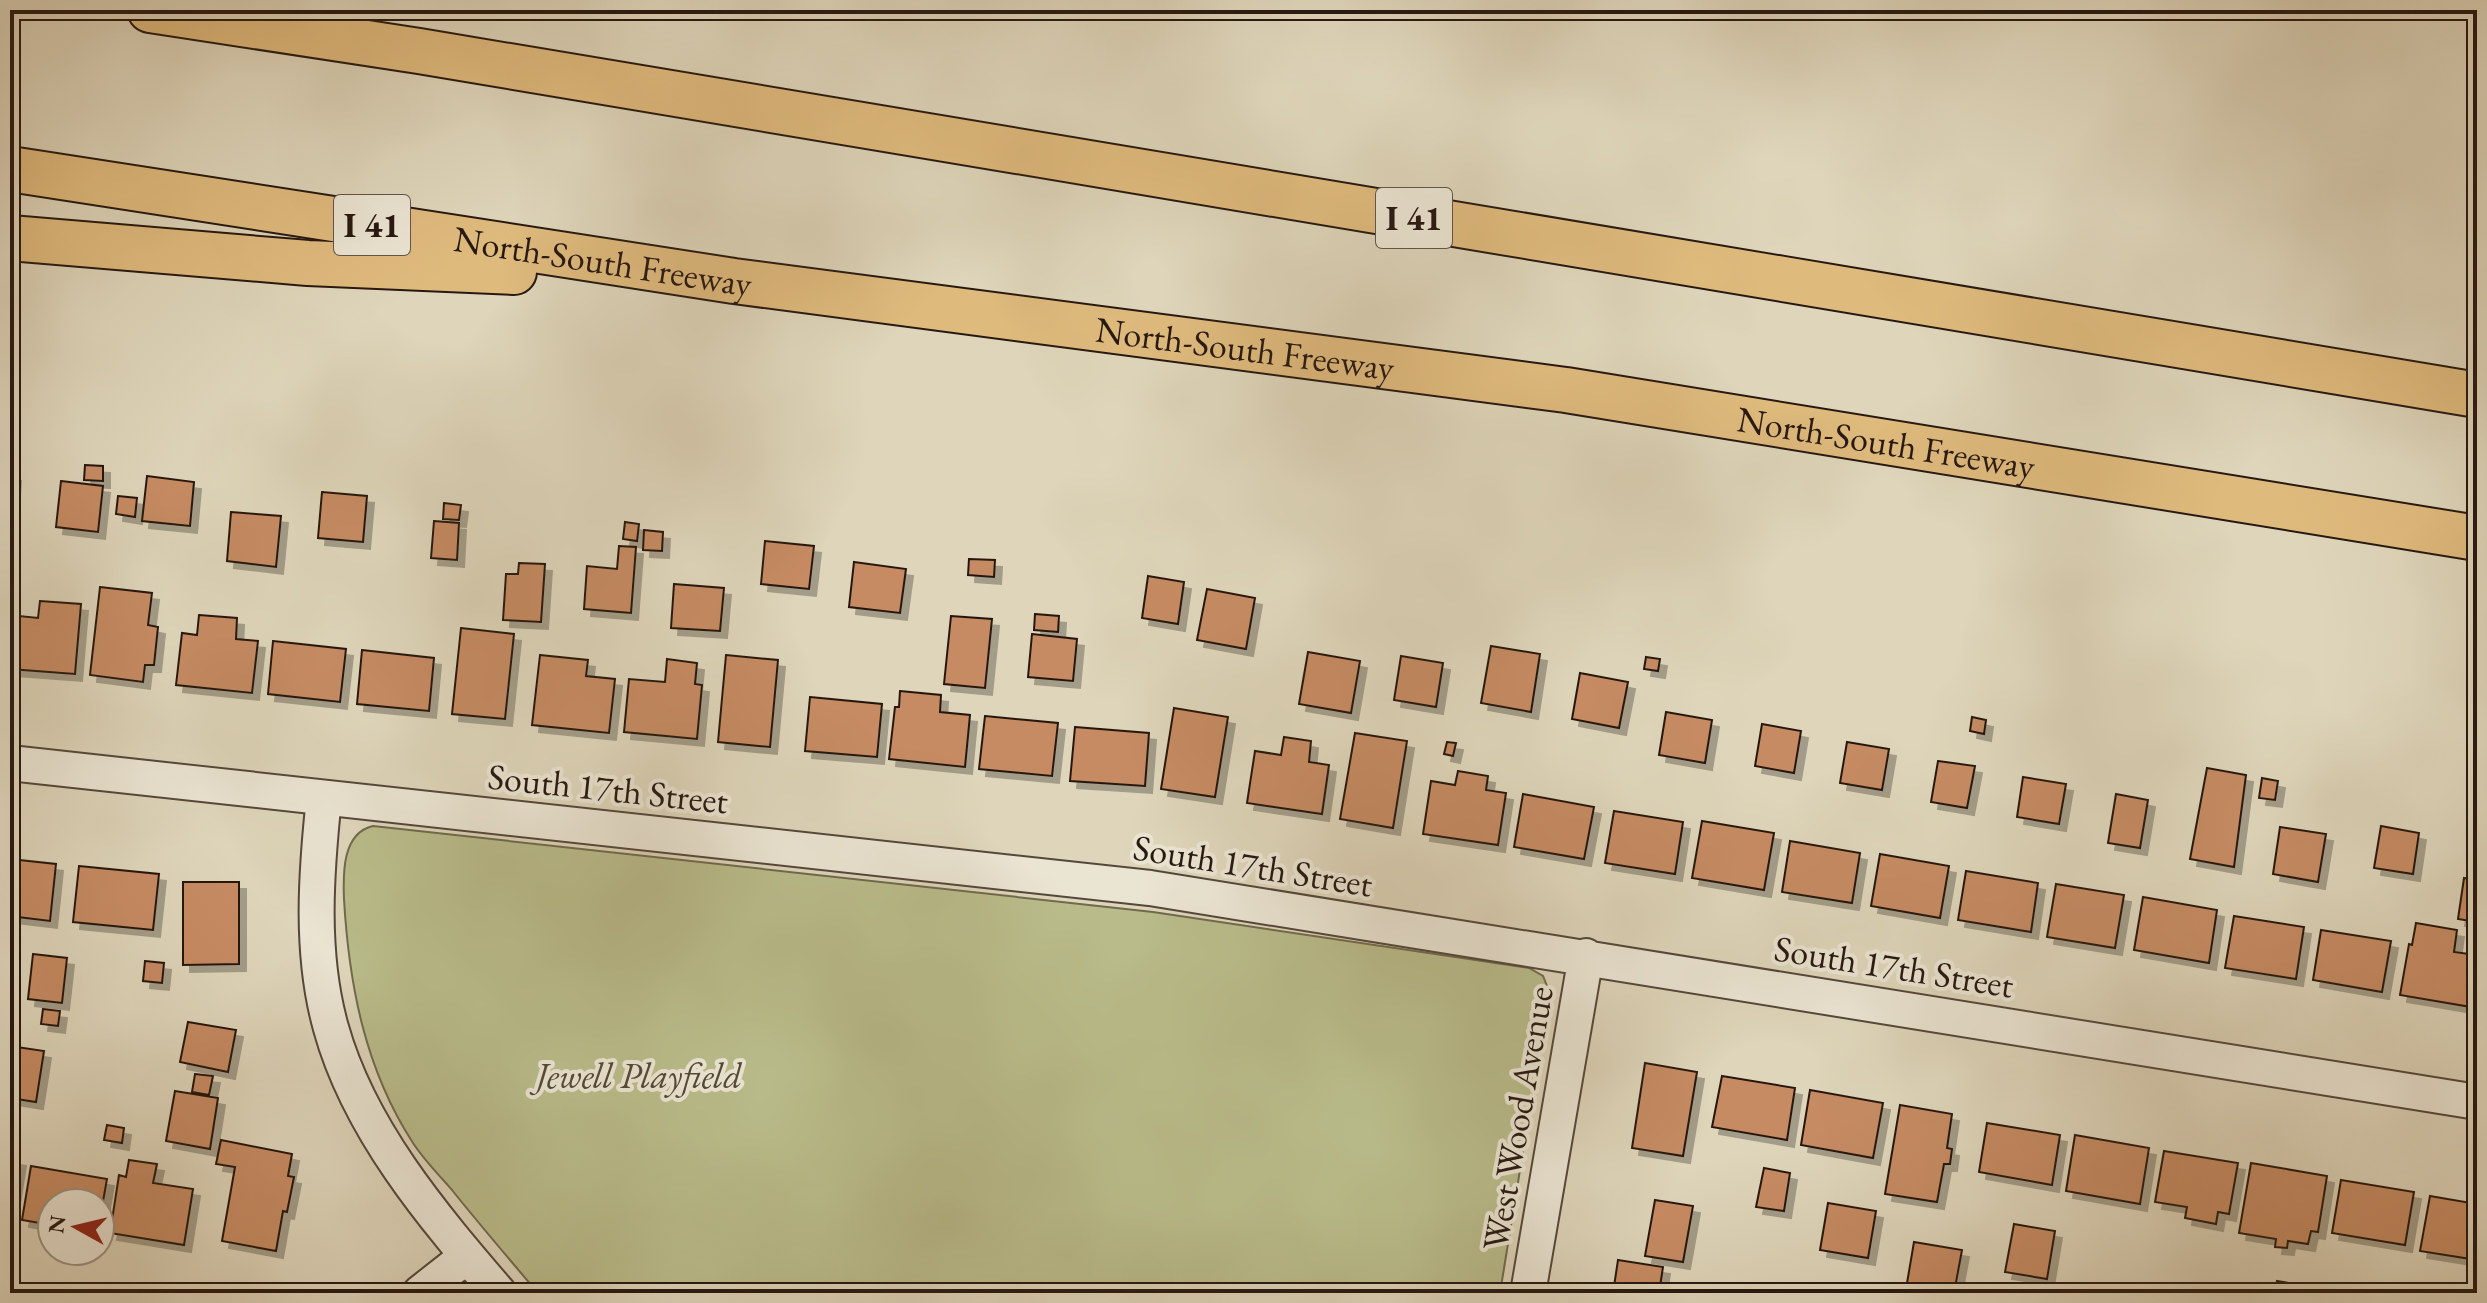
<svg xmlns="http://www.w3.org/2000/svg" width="2487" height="1303" font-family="'EB Garamond',serif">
  <defs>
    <filter id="shadow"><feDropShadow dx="7" dy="7" stdDeviation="0" flood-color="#0004"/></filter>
  </defs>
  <rect width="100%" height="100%" fill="#ded5ba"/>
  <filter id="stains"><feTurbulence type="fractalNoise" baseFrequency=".0025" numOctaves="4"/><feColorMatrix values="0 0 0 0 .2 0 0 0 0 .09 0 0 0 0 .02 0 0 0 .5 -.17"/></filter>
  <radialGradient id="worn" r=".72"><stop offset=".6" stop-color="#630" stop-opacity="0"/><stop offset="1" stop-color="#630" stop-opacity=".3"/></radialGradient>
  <path fill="#b9bb8a" stroke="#706a4e" stroke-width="2" d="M373,826l780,86 376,56 14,8 6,15 -2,13 -47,289h-962c-29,-34 -58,-68 -86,-103 -13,-15 -28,-30 -39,-47 -48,-74 -64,-158 -69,-244 -1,-25 -2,-66 29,-73z"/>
  <path fill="#c68b63" stroke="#271811" stroke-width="2" filter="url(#shadow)" d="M85,465l18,1v15l-19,-1z
    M10,474h4l-3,42h-1z
    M147,476l47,6 -4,44 -48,-5z
    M61,481l42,5 -5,46 -42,-5z
    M322,492l45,4 -4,46 -45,-4z
    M118,496l19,2 -2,19 -19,-3z
    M444,503l17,2 -2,15 -16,-1z
    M231,512l50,4 -5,51 -49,-6z
    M434,521l25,2 -2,37 -26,-2z
    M625,522l14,2 -2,17 -14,-2z
    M644,530l19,2 -1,19 -19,-1z
    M765,541l49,5 -5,43 -48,-5z
    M619,546l17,1 -5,66 -47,-4 3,-43 30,3z
    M969,559l26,1 -1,17 -26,-2z
    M854,562l52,7 -6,44 -51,-6z
    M519,563l26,1 -4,58 -38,-2 3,-46h12z
    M1148,576l36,6 -6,42 -36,-6z
    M674,584l50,4 -4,43 -49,-3z
    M100,587l52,6 -4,32 10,2 -4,38h-9l-2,17 -53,-7z
    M1207,589l48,9 -9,51 -49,-9z
    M40,601l41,3 -6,70 -65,-5v-54l28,3z
    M1035,614l24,2 -1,16 -24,-2z
    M199,615l38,3 -1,21 22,2 -6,52 -76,-8 6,-52 15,2z
    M951,616l41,3 -7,69 -41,-4z
    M461,628l53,6 -9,85 -53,-5z
    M1032,634l45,5 -4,42 -45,-4z
    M273,641l73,8 -6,53 -72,-8z
    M1491,646l49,8 -9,58 -50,-9z
    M362,650l72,8 -5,53 -72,-7z
    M1308,652l52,9 -9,52 -52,-9z
    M540,655l48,5 -2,16 29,3 -6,54 -77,-8z
    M726,655l52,5 -8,87 -52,-5z
    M1401,656l42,7 -7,44 -42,-7z
    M1646,657l14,2 -2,12 -14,-2z
    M667,659l30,4 -2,21 7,1 -5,54 -73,-7 5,-53 36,3z
    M1580,673l48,9 -9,46 -47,-9z
    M900,691l41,4 -1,17 30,3 -5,52 -76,-8 6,-52h4z
    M810,697l72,7 -5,53 -72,-6z
    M1174,708l54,9 -13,80 -54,-8z
    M1666,712l46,8 -7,43 -46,-8z
    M985,716l73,7 -6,53 -73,-7z
    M1972,717l14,3 -2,14 -14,-3z
    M1762,724l39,7 -7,42 -39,-7z
    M1075,727l74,6 -4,53 -75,-5z
    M1355,733l52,8 -14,87 -53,-9z
    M1284,737l27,4 -2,21 20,3 -7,49 -75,-11 8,-52 26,4z
    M1447,742l9,1 -3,13 -9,-2z
    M1847,742l42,7 -7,41 -42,-7z
    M1938,761l37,5 -8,42 -36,-6z
    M2207,768l39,7 -12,92 -44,-8z
    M1458,771l30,5 -2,14 20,3 -8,52 -75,-11 8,-53 24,4z
    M2023,777l43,7 -7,40 -42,-7z
    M2262,778l16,3 -3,19 -16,-2z
    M1523,794l71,13 -10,52 -70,-12z
    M2116,794l32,6 -8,48 -32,-5z
    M1614,811l69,11 -8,52 -70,-11z
    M1702,821l72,12 -10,57 -72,-12z
    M2381,826l38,7 -6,41 -39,-6z
    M2280,827l46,7 -8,48 -45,-8z
    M1790,841l70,12 -8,50 -70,-11z
    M1880,854l69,12 -9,52 -69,-12z
    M10,859l46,5 -6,57 -40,-5z
    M79,866l80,8 -6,56 -80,-8z
    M1966,871l72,12 -7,49 -73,-12z
    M2464,878l13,2v42l-19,-3z
    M183,882h56v82l-56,1z
    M2056,884l68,11 -9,53 -68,-11z
    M2143,897l74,13 -8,53 -75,-13z
    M2234,916l70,11 -8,52 -71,-11z
    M2416,923l41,7 -3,22 23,3 -6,52 -71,-12 9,-51 3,1z
    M2321,930l70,11 -9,51 -69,-12z
    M33,954l34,4 -5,45 -34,-4z
    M145,961l19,2 -2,20 -19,-2z
    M43,1009l17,2 -2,15 -17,-2z
    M188,1022l48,8 -8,42 -48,-10z
    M10,1046l34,5 -8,51 -26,-4z
    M1645,1063l52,9 -14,84 -51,-8z
    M195,1074l18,2 -4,19 -17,-3z
    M1722,1076l73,12 -8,52 -75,-13z
    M1810,1090l73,13 -10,55 -72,-13z
    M175,1091l43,7 -8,51 -44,-8z
    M1900,1105l52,9 -5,34 5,1 -2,15h-6l-7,38 -52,-8z
    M1987,1123l73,12 -8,50 -73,-13z
    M107,1125l17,3 -2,15 -18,-3z
    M2075,1135l74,13 -9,56 -74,-13z
    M221,1140l71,14 -4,22 6,1 -7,35 -4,-1 -7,40 -54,-10 13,-74 -19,-3z
    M2164,1151l74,12 -9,51 -11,-2 -2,12 -31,-6 2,-11 -32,-5z
    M10,1158l9,1 -9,56z
    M129,1160l28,4 -4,19 40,6 -9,56 -74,-12 9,-58 7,2z
    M2251,1163l76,13 -9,56 -7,-1 -3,13 -20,-3 -1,7 -12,-1 1,-8 -37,-6z
    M31,1166l76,13 -7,39v-15h-48v22l-30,-5z
    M1764,1168l26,5 -6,38 -28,-4z
    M2341,1180l73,12 -9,53 -73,-12z
    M2430,1196l47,8v56l-57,-9z
    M1655,1200l38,6 -10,56 -38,-6z
    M1828,1203l48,8 -8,47 -48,-8z
    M2014,1224l41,7 -8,48 -42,-7z
    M1914,1242l48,8 -8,43h-24l-24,-4z
    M1618,1260l45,7 -4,26h-46z
    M2277,1281l42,7v5h-44z"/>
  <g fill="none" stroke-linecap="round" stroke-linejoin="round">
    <defs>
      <path id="minor" d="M10,763l1140,125 1327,214
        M324,798c-8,75 -14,156 7,230 28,101 101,187 168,265
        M420,1293l47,-37
        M1528,1293l58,-337"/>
      <g id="motorway">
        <path d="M150,10l269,41 2058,344"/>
        <path id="s1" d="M10,169l724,112 832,109 911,148"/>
        <path d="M10,238l298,25 206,9"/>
      </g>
    </defs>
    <use href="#minor" stroke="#55473b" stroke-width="38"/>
    <use href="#motorway" stroke="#271811" stroke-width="48"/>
    <use href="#minor" stroke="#eae4d2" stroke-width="34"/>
    <use href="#motorway" stroke="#dfba7d" stroke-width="44"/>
  </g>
  <g text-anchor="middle" stroke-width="8" stroke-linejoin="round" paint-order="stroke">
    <g fill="#eae4d2" stroke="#62554b" stroke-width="2">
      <rect x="1376" y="188" width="76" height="60" rx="6"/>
      <rect x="334" y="195" width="76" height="60" rx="6"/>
    </g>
    <g font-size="34" font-weight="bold" fill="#271811">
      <text x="1414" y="230">I 41</text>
      <text x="372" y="237">I 41</text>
    </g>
    <g font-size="36" fill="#271811" stroke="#eae4d2">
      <text dy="13" stroke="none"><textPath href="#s1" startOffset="600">North-South Freeway</textPath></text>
      <text dy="13" stroke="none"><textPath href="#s1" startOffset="1248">North-South Freeway</textPath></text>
      <text dy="13" stroke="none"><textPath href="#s1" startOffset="1896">North-South Freeway</textPath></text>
      <text transform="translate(608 788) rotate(6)" y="13">South 17th Street</text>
      <text transform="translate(1253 865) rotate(9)" y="13">South 17th Street</text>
      <text transform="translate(1894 966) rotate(9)" y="13">South 17th Street</text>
      <text transform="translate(1517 1118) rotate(-80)" y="13">West Wood Avenue</text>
    </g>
    <g font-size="36" font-style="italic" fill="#534935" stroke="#eae4d2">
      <text x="639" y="1088">Jewell Playfield</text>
    </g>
  </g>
  <rect width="2487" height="1303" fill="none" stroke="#ded5ba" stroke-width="40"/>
  <rect x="12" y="12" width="2463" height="1279" fill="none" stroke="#271811" stroke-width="4"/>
  <rect x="20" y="20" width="2447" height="1263" fill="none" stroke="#271811" stroke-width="2"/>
  <g transform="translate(76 1227) rotate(278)"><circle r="38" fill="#eae4d2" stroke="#9c9285" stroke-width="2"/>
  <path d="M0-6L14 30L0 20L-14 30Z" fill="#8f2418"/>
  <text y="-12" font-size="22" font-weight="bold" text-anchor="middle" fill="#271811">N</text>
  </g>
  <rect width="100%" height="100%" filter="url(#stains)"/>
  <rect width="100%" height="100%" fill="url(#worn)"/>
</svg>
